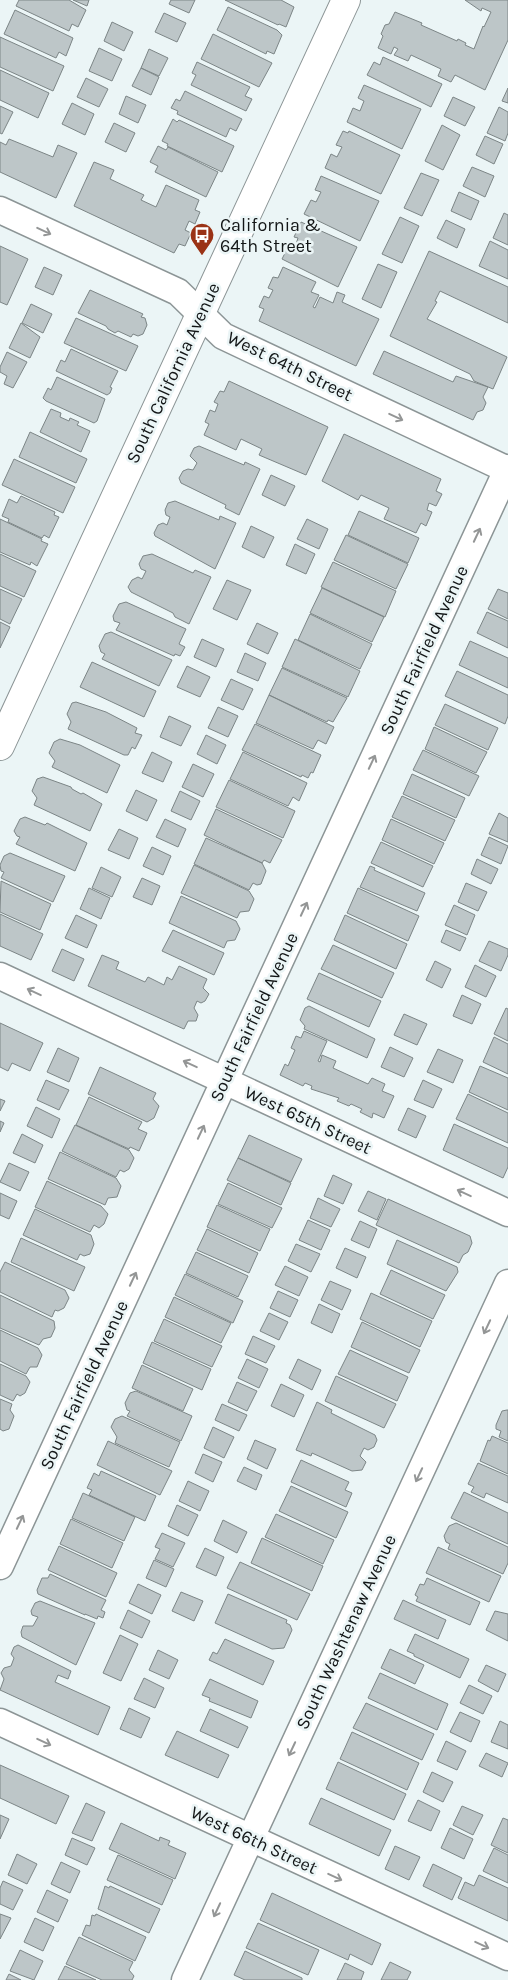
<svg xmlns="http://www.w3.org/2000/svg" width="508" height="1980" font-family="Karla,sans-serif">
  <rect width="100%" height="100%" fill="#ebf5f6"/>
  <path fill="#bdc6c8" stroke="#7c8586" d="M19,0h50l17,10 -8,17 -6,-3 -3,7 -53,-25z
    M73,0h16l-2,6z
    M171,0h24l-6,13 -20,-9z
    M225,0h56l13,7 -8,20 -7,-3 -1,1z
    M465,0h43v40l-23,50 -30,-15 -4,7 -13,-6 3,-7 -30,-14 -3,6 -14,-6 4,-6 -4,-2 -3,7 -13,-6 5,-12 -2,-2 4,-9 4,-1 6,-12 27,11 -1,2 36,16 1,-2 8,4 -1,2 9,4 9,-23 1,1 7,-15 -9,-4 -1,3z
    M228,7l49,23 5,5 -8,19 -7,-3 -1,3 -49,-24z
    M15,10l58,28 -7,18 -7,-4 -3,6 -52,-24z
    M164,13l22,10 -9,19 -22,-10z
    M112,22l21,10 -9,19 -20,-10z
    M213,34l59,29 -13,24 -58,-28z
    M0,37l64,29 -11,25 -53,-24z
    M99,48l23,11 -10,22 -23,-10z
    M149,49l19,9 -9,18 -18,-8z
    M383,57l59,27 -11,23 -64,-32 7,-13 6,3z
    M197,62l53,25 -5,9 7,3 -6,12 -55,-26 5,-10 -4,-2z
    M141,68l18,9 -8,18 -19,-9z
    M0,70l49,23 -11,25 -38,-18z
    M86,78l22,11 -9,18 -22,-10z
    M364,85l57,24 -19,40 -55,-27 6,-14 7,3 4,-10 -6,-3z
    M508,88v15l-6,-2z
    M185,91l57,28 -6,12 -6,-3 -4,9 -49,-23 1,-3 -7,-3 5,-9 4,2z
    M126,96l20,9 -8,18 -19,-9z
    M453,97l22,10 -10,19 -21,-10z
    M72,103l22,11 -9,21 -23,-11z
    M0,106l13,6 -11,22 -2,-1z
    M499,107l9,5v21l-3,8 -18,-8z
    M173,119l4,3 2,-2 55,26 -12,26 -55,-26 1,-2 -6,-3z
    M114,123l21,10 -9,19 -21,-10z
    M442,125l18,10 -17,35 -18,-9z
    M343,131l5,2 1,-2 51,24 -19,39 -56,-26 6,-14 6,3 5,-10 -6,-2z
    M485,136l18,8 -9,20 -18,-9z
    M9,139l44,18 5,-12 19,8 -21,45 -56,-26v-30l6,3z
    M158,146l8,4 2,-3 50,25 -12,25 -51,-25 3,-6 -8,-4z
    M94,162l20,8 -4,9 34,16 -3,5 15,7 10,-22 33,15 -4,10 5,2 -5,12 -6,-3 -4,9 6,3 -6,13 -6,-2 -5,9 -100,-47z
    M472,167l22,9 -9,21 -22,-11z
    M421,173l18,7 -17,36 -18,-8z
    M321,176l58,25 -19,40 -56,-27 7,-14 5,2 5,-10 -6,-2z
    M459,192l20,9 -8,19 -20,-9z
    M504,213l4,2v30l-15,-7z
    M400,217l19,9 -17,37 -20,-9z
    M446,220l19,9 -8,19 -20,-10z
    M301,222l56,25 -19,40 -56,-28 7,-14 6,2 3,-9 -4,-1z
    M490,241l18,9v29l-29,-13z
    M0,246l28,13 -21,46 -7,-3z
    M429,251l79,36v36l-68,-32 -5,10 2,1 -10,17 80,38 -14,32 -19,-8 -4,-7 -80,-38z
    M378,264l19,8 -16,36 -19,-9z
    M44,267l18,8 -9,20 -18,-8z
    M283,267l33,15 -5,10 8,3 -6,12 2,1 5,-11 13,6 4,-11 8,3 -3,7 37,17 -23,47 -97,-45 5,-12 -5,-2 5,-11 5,2 4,-8 -5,-2 5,-11 5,1z
    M90,290l53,24 -2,3 4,1 2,7 -4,9 -5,2 -5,-2 -2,3 -13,-6 -3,2 -7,-4 -2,-3 -28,-13z
    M31,304l21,10 -9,19 -21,-10z
    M76,318l62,28 -12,25 -62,-28z
    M21,323l19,14 -10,21 -21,-10z
    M71,349l47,22 -8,16 2,1 -2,5 -3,2 -51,-24 5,-11 4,2z
    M384,351l69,31 3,-6 32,11 -5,10 3,6 -3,7 -6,2 -4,8 -100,-46z
    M7,352l20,10 -14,26 -9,-4 3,-8 -7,-4v-5z
    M57,377l48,22 -8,22 -3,2 -48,-22 -3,-3 5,-10 3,2z
    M229,381l99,46 -22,48 -47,-20 3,-6 -21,-10 -5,11 -32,-15 5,-11 -4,-2 5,-12 5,2 3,-8 -4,-2 6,-11 4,1z
    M51,409l10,4 -1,4 9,4 1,-3 9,4 -2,3 13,6 -9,21 -41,-20z
    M30,432l57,27 -11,24 -57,-26z
    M344,434l97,45 -5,12 6,3 -6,12 -7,-3 -2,7 5,2 -6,14 -5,-3 -5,10 -32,-14 5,-11 -28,-13 -3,5 -36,-19z
    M199,446l45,19 1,-3 15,7 -21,46 -14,-7 1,-3 -45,-22 -2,-5 4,-7 5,-2 5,1 4,-7 -7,-7 4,-8z
    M14,459l61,28 -12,26 -61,-28z
    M271,475l24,11 -10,20 -23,-11z
    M21,496l34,16 -1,3 5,2 -10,21 -5,-3 -2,3 -34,-16 1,-3 -7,-3 7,-17 8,4z
    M175,501l44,19 1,-4 16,7 -21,46 -60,-33 -1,-3 4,-8 5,-2 4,2 3,-8 -4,-2 -1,-5 3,-7z
    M359,511l60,27 -11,25 -60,-28z
    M0,519l42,20 -1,2 7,3 -11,22 -6,-4 -1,3 -30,-13z
    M307,519l21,10 -9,20 -22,-10z
    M251,526l23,11 -10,21 -22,-11z
    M346,535l62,29 -12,25 -62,-29z
    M295,544l20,10 -9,20 -20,-9z
    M0,554l36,17 -12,26 -24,-11z
    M152,554l41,19 2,-3 16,7 -22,47 -14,-7 -2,-4 -42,-21 -3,-5 4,-7 6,-3 4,2 4,-8 -5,-2 -2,-5 4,-8z
    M333,562l63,29 -11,26 -64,-30z
    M227,580l24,10 -14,30 -24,-11z
    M322,588l62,29 -12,25 -62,-29z
    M0,589l22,10 -12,25 -10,-5z
    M498,589l10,4v26l-20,-10z
    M126,602l60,27 -7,15 6,3 -5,9 -5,-2 -1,2 -58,-26 4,-7 -6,-2 -1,-5 6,-12z
    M487,612l21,9v27l-31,-15z
    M310,614l62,30 -12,25 -62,-29z
    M0,622l10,5 -10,21z
    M257,623l21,10 -10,21 -21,-10z
    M111,632l61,28 -13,26 -57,-27 3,-5 -4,-2 -2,-6 6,-12z
    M202,639l22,10 -8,18 -22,-10z
    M295,639l65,32 -12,26 -66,-30z
    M470,641l38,17v30l-49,-23z
    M245,653l21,10 -8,18 -21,-9z
    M92,662l64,29 -12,26 -64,-30z
    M187,666l23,11 -10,20 -23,-10z
    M282,668l65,30 -14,24 -5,-2 -1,2 -58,-27z
    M457,671l51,24v21l-3,8 -60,-28z
    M231,679l22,10 -10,21 -22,-10z
    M269,695l65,32 -8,17 -8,-4 -5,9 -57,-26z
    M76,702l30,10 31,16 -2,5 7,2 -7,14 -3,-2 -4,8h-4l-56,-26 3,-7 -4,-8 5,-11z
    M445,704l53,24 -10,22 -53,-25z
    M218,707l20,9 -10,21 -20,-9z
    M169,716l22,10 -10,20 -21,-9z
    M255,724l66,31 -8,18 -2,-1 -3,6 -6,-3 -1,2 -59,-27z
    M434,727l53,25 -11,21 -51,-24z
    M206,735l20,10 -9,19 -20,-10z
    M60,739l20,6 40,20 -13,28 -55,-26 3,-6 -6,-8 5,-11z
    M423,750l56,26 -10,20 -56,-26z
    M152,752l20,10 -9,20 -21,-9z
    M243,752l64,31 -8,18 -6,-4 -5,9 -58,-27z
    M193,764l21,10 -11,23 -21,-10z
    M412,774l53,24 -9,20 -53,-24z
    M43,777l28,10 1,2 9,5 2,-1 19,11 -12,27 -56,-26 3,-7 -5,-7 5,-12z
    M229,780l66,31 -12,27 -67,-31z
    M136,790l21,10 -10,21 -21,-10z
    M180,791l20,10 -9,19 -20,-9z
    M402,796l53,24 -10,21 -53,-24z
    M216,809l66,31 -12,23 -6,-3 -2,3 -58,-28z
    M499,813l9,5v24l-19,-8z
    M25,817l20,8 2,-2 40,20 -12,28 -59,-27 4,-7 -3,-1 -3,-5 6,-12z
    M165,819l21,10 -8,18 -22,-10z
    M391,819l53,24 -10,21 -52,-24z
    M119,829l19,9 -9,21 -21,-9z
    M489,837l19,9 -7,18 -20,-9z
    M206,838l56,25 4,8 -5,13 -4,1 -4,-2 -4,7 -55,-26z
    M381,842l52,24 -10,21 -52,-24z
    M152,847l19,9 -8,19 -20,-9z
    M10,853l55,23 -12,26 -52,-24 3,-6 -3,-1 -1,-6 4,-9z
    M477,859l21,10 -7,15 -20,-10z
    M194,865l55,26 5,8 -5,12 -9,1 -3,6 -56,-25z
    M370,866l5,2 -1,2 51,23 -8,18 -57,-24z
    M101,867l20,10 -9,20 -20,-9z
    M142,878l18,8 -8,19 -19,-8z
    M1,881l50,23 -11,26 -40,-18z
    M466,883l21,9 -9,19 -20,-9z
    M89,888l21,10 -9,21 -21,-10z
    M358,888l61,28 -11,25 -61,-28z
    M181,896l55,25 4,8 -5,11 -8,1 -3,7 -55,-25z
    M454,905l21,10 -8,20 -22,-10z
    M0,914l43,20 -12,26 -31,-14z
    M76,915l21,10 -10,23 -22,-10z
    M345,915l62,29 -11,25 -62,-29z
    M173,930l51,23 -10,22 -52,-24z
    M446,930l20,8 -6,13 -19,-9z
    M489,941l19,8v6l-7,16 -22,-10z
    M333,945l61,28 -12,25 -61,-29z
    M62,949l22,10 -10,22 -22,-10z
    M102,955l17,7 -3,7 29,13 3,-5 16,8 3,-8 5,3 7,-14 28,13 -4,9 6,6 -4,7 -4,2 -4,-2 -3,7 4,7 -2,6h-8l-4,8 -96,-43z
    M435,961l16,8 -9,19 -16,-8z
    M475,965l21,11 -10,21 -21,-10z
    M319,973l62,28 -12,26 -62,-28z
    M462,995l19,9 -9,20 -19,-8z
    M309,1006l66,33 -8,19 -63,-29 1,-3 -5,-6 5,-12z
    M506,1008l2,1v32l-14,-7z
    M404,1014l23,10 -10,21 -23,-10z
    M0,1023l43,20 -13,28 -18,-8 -4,8 -8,-4z
    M304,1031l23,10 -9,20 2,1 2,-7 14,6 -3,7 35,16 4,-6 13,6 -3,7 12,5 -10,22 -11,-5 -1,5 -12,-6 2,-3 -11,-5 -2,2 -12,-5 2,-3 -28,-9 1,-3 -7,-3 -2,3 -23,-11 5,-11 3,2 7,-16 -4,-2 5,-12 5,2z
    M494,1037l14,7v30l-25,-12z
    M390,1047l23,11 -9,19 -23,-10z
    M58,1048l21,10 -10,24 -22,-10z
    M438,1049l25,11 -10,23 -26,-11z
    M480,1066l28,12v32l-39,-18z
    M100,1067l56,26 -3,6 6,7 -5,12 -7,4 -59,-28z
    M46,1080l23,10 -10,20 -22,-10z
    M423,1080l19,9 -9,19 -19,-8z
    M468,1094l40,19v30l-52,-24z
    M89,1097l53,25 -4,7 9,4 -8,18 -9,-4 -1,2 -53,-24z
    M0,1099l5,2 -5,10z
    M36,1107l24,12 -8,19 -25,-12z
    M408,1108l18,8 -10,22 -18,-8z
    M0,1121l4,2 -4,9z
    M454,1124l54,24v19l-5,11 -60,-28z
    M75,1125l54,25 5,8 -5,11 -5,3 -4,-2 -4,7 -54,-26z
    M22,1134l21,11 -8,18 -22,-10z
    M249,1135l53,24 -11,23 -53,-24z
    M60,1152l56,26 5,8 -4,11 -9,1 -3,7 -57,-26z
    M238,1158l53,25 -10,22 -54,-25z
    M9,1163l20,9 -9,19 -20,-9z
    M333,1175l19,9 -9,20 -19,-8z
    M47,1181l54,25 7,8 -4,10 -5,4 -5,-3 -4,7 -55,-25z
    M228,1183l54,25 -10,20 -54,-24z
    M368,1191l18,8 -9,21 -19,-9z
    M0,1193l17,8 -8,18 -9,-4z
    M318,1198l22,11 -9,18 -21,-9z
    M388,1199l82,37 2,7 -4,9 -5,3 -4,8 -83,-38z
    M217,1205l53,24 -10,22 -53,-24z
    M35,1209l56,26 3,9 -4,10 -6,2 -4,-2 -3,6 -54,-25z
    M308,1220l22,10 -9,20 -22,-10z
    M360,1221l17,8 -8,19 -18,-8z
    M207,1229l51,24 -9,20 -52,-23z
    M21,1238l64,29 -11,24 -63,-29z
    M397,1240l60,27 1,5 -12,19 -59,-27z
    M296,1244l24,10 -9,18 -23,-11z
    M345,1248l21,9 -9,21 -21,-10z
    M196,1252l52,24 -10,21 -52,-24z
    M5,1262l60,28 4,8 -5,10 -6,3 -3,-1 -3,7 -52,-25v-20z
    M285,1266l23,11 -9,19 -24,-11z
    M391,1270l54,25 -12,24 -53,-25z
    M185,1274l58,27 -10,22 -58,-28z
    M330,1281l21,9 -9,20 -21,-10z
    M278,1291l20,9 -8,17 -20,-9z
    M371,1293l61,28 -12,26 -60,-28z
    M0,1295l54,26 1,7 -4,9 -8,2 -4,6 -39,-17z
    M174,1297l57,26 -10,20 -56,-26z
    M319,1304l21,10 -8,19 -21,-10z
    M269,1313l19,9 -9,18 -19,-9z
    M164,1319l58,27 -10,21 -58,-26z
    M362,1322l58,28 -11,23 -58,-26z
    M0,1330l38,18 4,7 -5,12h-7l-4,7 -26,-13z
    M253,1336l22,10 -9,17 -21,-9z
    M152,1342l59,27 -9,21 -59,-27z
    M350,1350l58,27 -11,24 -59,-27z
    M247,1359l21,10 -9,19 -21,-10z
    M298,1359l23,11 -9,20 -23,-12z
    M0,1364l26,12 4,6 -5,11 -5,3 -3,-2 -4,7 -13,-6z
    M142,1365l51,24 -10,22 -51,-23z
    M336,1376l60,28 -12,24 -59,-27z
    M237,1382l20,9 -10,20 -19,-9z
    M281,1384l23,11 -10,22 -23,-11z
    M136,1391l56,25 -11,25 -54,-25 3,-5 -3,-1 -2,-7 5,-10z
    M0,1399l12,5 -2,6 4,6 -5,13 -6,2 -3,-2z
    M317,1402l15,8 -1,3 44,22 2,5 -3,7 -6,3 -4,-2 -4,8 6,6 -4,8 -10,1 -40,-18 -1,3 -15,-6z
    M222,1404l25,11 -8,16 -24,-11z
    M507,1410h1v31l-9,-4 2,-6 -5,-2v-4l6,-14z
    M122,1416l58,26 -11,25 -54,-24 2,-6 -6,-10 4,-8z
    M213,1427l21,10 -10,21 -20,-10z
    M492,1436l16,7v31l-28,-13 8,-21 2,1z
    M255,1440l21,9 -9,20 -20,-10z
    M108,1441l64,30 -12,24 -63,-30z
    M203,1454l19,8 -9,20 -18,-9z
    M301,1460l48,22 -4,8 7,3 -6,14 -55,-25z
    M478,1463l30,13v27l-22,-10 -2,5 -13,-6 3,-5 -6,-3z
    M244,1467l18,8 -6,15 -19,-9z
    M101,1471l55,25 -11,25 -56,-26 3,-5 -5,-2 7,-15 5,3z
    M188,1481l21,10 -9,20 -21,-10z
    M291,1486l57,26 -12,26 -57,-27z
    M464,1492l44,21v31l-57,-26z
    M83,1493l52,24 -11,24 -52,-23z
    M177,1505l21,10 -10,21 -20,-10z
    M276,1514l58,26 -11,24 -58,-27z
    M71,1519l52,24 -11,25 -52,-24z
    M223,1520l24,12 -10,21 -23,-12z
    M456,1523l52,24v16l-5,11 -55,-25 2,-5 -4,-2 -2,-6 5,-10z
    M162,1533l23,10 -12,24 -18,-8 5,-10 -5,-2z
    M262,1538l61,28 -11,25 -61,-28z
    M59,1546l58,27 -11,24 -58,-27z
    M438,1547l63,29 -12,26 -63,-29z
    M205,1548l19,9 -8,19 -20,-9z
    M154,1560l20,9 -8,18 -20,-9z
    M240,1562l70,32 -13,26 -70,-32z
    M50,1574l56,26 -5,10 4,2 -2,6 -5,-2 -1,3 -12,-5v1l-47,-21 -1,-4 5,-12h6z
    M427,1578l53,24 -10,23 -54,-24 2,-4 -3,-2 5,-11 4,1z
    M138,1584l23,11 -9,19 -23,-11z
    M181,1592l22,9 -9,20 -22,-10z
    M228,1594l59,26 -1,3 4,2 2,5 -8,18 -12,1 -57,-26z
    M403,1600l43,20 -8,19 -44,-20z
    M40,1601l55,22 -19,42 -54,-28 -1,-5 2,-6h10l5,-9 -6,-2 -1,-4 4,-8z
    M128,1610l22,11 -8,17 -22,-10z
    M495,1611l13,3v27l-22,-11z
    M415,1634l54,25 -9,19 -46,-22v-2l-7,-3z
    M120,1635l18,9 -17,37 -18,-8z
    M225,1639l49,22 -11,24 -54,-25 4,-8 4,2z
    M18,1645l53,26 -3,8 -10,-4 -3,7 55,25 -12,28 -98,-45 4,-11 -3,-6 3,-5 7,-2 3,-8 -3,-4 3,-7z
    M390,1649l34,16 -9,19 -34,-16z
    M158,1650l20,10 -9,19 -20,-9z
    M486,1665l20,9 -8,18 -20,-11z
    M380,1673l68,31 -11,26 -69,-32z
    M144,1678l20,10 -9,20 -21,-9z
    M210,1679l48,22 -7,17 -42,-17 1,-3 -8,-3z
    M469,1685l23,11 -9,18 -23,-11z
    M366,1703l68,31 -12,26 -69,-32z
    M129,1708l21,10 -9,20 -21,-9z
    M210,1709l38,18 -10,21 -38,-17z
    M460,1712l20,9 -9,21 -21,-10z
    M500,1721l8,4v24l-17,-7z
    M177,1731l52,24 -11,23 -53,-23z
    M352,1732l67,31 -12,27 -67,-31z
    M446,1741l20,10 -9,19 -20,-9z
    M486,1753l22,10 -6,14 -23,-11z
    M338,1762l68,32 -12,26 -68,-31z
    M0,1765l69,31 -13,28 -56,-26z
    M432,1772l21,10 -10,20 -20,-10z
    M321,1798l70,32 -12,26 -70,-32z
    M418,1800l22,11 -9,20 -23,-10z
    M86,1803l19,9 -13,29 -20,-8z
    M462,1806l21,9 -10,20 -20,-10z
    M0,1815l9,4 -9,20z
    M503,1818l5,2v33l-17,-8z
    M121,1823l38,18 1,-4 10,4 -2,4 18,8 -11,26 -66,-30z
    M450,1828l23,11 -9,20 -23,-11z
    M72,1838l23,10 -8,17 -22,-10z
    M395,1846l25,11 -11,23 -24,-11z
    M494,1848l14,7v28l-25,-12z
    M17,1854l20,10 -10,20 -19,-9z
    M118,1855l55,25 -11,25 -55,-25z
    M61,1862l19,9 -10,22 -19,-9z
    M433,1864l29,14 -10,22 -29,-14z
    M479,1875l29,13v33l-50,-23 7,-16 9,4z
    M3,1881l20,9 -10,20 -13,-6v-16z
    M105,1886l4,2 1,-2 50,23 -11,24 -51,-24z
    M47,1890l21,10 -10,22 -21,-10z
    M272,1893l109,51 -9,21 -22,-11 -2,6 -88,-40z
    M0,1914l11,4 -11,21z
    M96,1914l50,23 -11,24 -53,-26 4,-10 4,1 2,-11 3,1z
    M35,1918l19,9 -11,24 -19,-9z
    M258,1923l61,27 -11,25 -62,-27z
    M79,1937l54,25 -4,8 5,6 -2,4h-30l-36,-16z
    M20,1950l23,11 -9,19 -24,-9z
    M245,1951l57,27v2h-57l-11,-5z
    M390,1962l21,10 -4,8h-26z
    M345,1963l19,9 -3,8h-24z
    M65,1966l31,14h-38z
    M9,1974l12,6h-15z"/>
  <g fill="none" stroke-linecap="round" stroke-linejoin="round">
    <defs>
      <path id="minor" d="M0,210l178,82 45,44 285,134
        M0,976l508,237
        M0,1566l508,-1098
        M0,1722l508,235
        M185,1980l323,-697"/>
      <path id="tertiary" d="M0,746l346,-746"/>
    </defs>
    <use href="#minor" stroke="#8c9596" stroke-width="29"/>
    <use href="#tertiary" stroke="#8c9596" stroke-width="30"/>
    <use href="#minor" stroke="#fff" stroke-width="26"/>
    <use href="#tertiary" stroke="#fff" stroke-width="28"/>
  </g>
  <defs><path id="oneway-shaft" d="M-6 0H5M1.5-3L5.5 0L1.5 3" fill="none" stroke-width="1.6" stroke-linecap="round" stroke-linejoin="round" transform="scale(1.25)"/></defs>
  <g stroke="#949696">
    <use href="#oneway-shaft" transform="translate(44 231) rotate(25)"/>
    <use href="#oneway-shaft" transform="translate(396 417) rotate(25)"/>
    <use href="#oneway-shaft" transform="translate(477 535) rotate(-65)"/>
    <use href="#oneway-shaft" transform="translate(372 762) rotate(-65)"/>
    <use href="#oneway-shaft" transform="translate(304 909) rotate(-65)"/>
    <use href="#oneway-shaft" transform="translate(34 992) rotate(-155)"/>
    <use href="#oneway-shaft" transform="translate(190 1064) rotate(-155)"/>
    <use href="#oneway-shaft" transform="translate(201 1132) rotate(-65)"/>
    <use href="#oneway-shaft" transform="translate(464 1193) rotate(-155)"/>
    <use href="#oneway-shaft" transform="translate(133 1279) rotate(-65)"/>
    <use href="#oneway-shaft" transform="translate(487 1327) rotate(115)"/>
    <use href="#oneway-shaft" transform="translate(419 1475) rotate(115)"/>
    <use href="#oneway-shaft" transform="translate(20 1522) rotate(-65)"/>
    <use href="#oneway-shaft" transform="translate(44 1742) rotate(25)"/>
    <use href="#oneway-shaft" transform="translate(292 1749) rotate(115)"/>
    <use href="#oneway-shaft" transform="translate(335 1877) rotate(25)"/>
    <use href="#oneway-shaft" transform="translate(217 1910) rotate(115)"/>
    <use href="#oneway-shaft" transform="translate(482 1945) rotate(25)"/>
  </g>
  <defs>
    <symbol id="bus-pin" viewBox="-11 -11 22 30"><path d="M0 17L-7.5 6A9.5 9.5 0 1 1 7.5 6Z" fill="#9a3215" stroke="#ebf5f6"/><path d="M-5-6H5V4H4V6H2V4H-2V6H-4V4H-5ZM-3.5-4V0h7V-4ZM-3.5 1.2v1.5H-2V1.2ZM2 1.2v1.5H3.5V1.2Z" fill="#fff"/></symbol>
  </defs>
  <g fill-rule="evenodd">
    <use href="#bus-pin" x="188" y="221" width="28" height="38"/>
  </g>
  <g text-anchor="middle" stroke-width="5" stroke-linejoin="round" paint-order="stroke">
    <g font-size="18" fill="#121516" stroke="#ebf5f6" text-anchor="start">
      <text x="220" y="231">California &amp;<tspan x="220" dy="21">64th Street</tspan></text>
    </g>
    <g font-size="18" fill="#121516" stroke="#ebf5f6">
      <text transform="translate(290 366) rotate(26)" y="6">West 64th Street</text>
      <text transform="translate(173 373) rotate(-65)" y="6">South California Avenue</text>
      <text transform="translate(424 650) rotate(-65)" y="6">South Fairfield Avenue</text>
      <text transform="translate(254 1017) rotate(-65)" y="6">South Fairfield Avenue</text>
      <text transform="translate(308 1120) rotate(25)" y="6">West 65th Street</text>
      <text transform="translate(84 1385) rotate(-65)" y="6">South Fairfield Avenue</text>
      <text transform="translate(346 1632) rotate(-65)" y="6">South Washtenaw Avenue</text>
      <text transform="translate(254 1840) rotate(25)" y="6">West 66th Street</text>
    </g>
  </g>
</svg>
